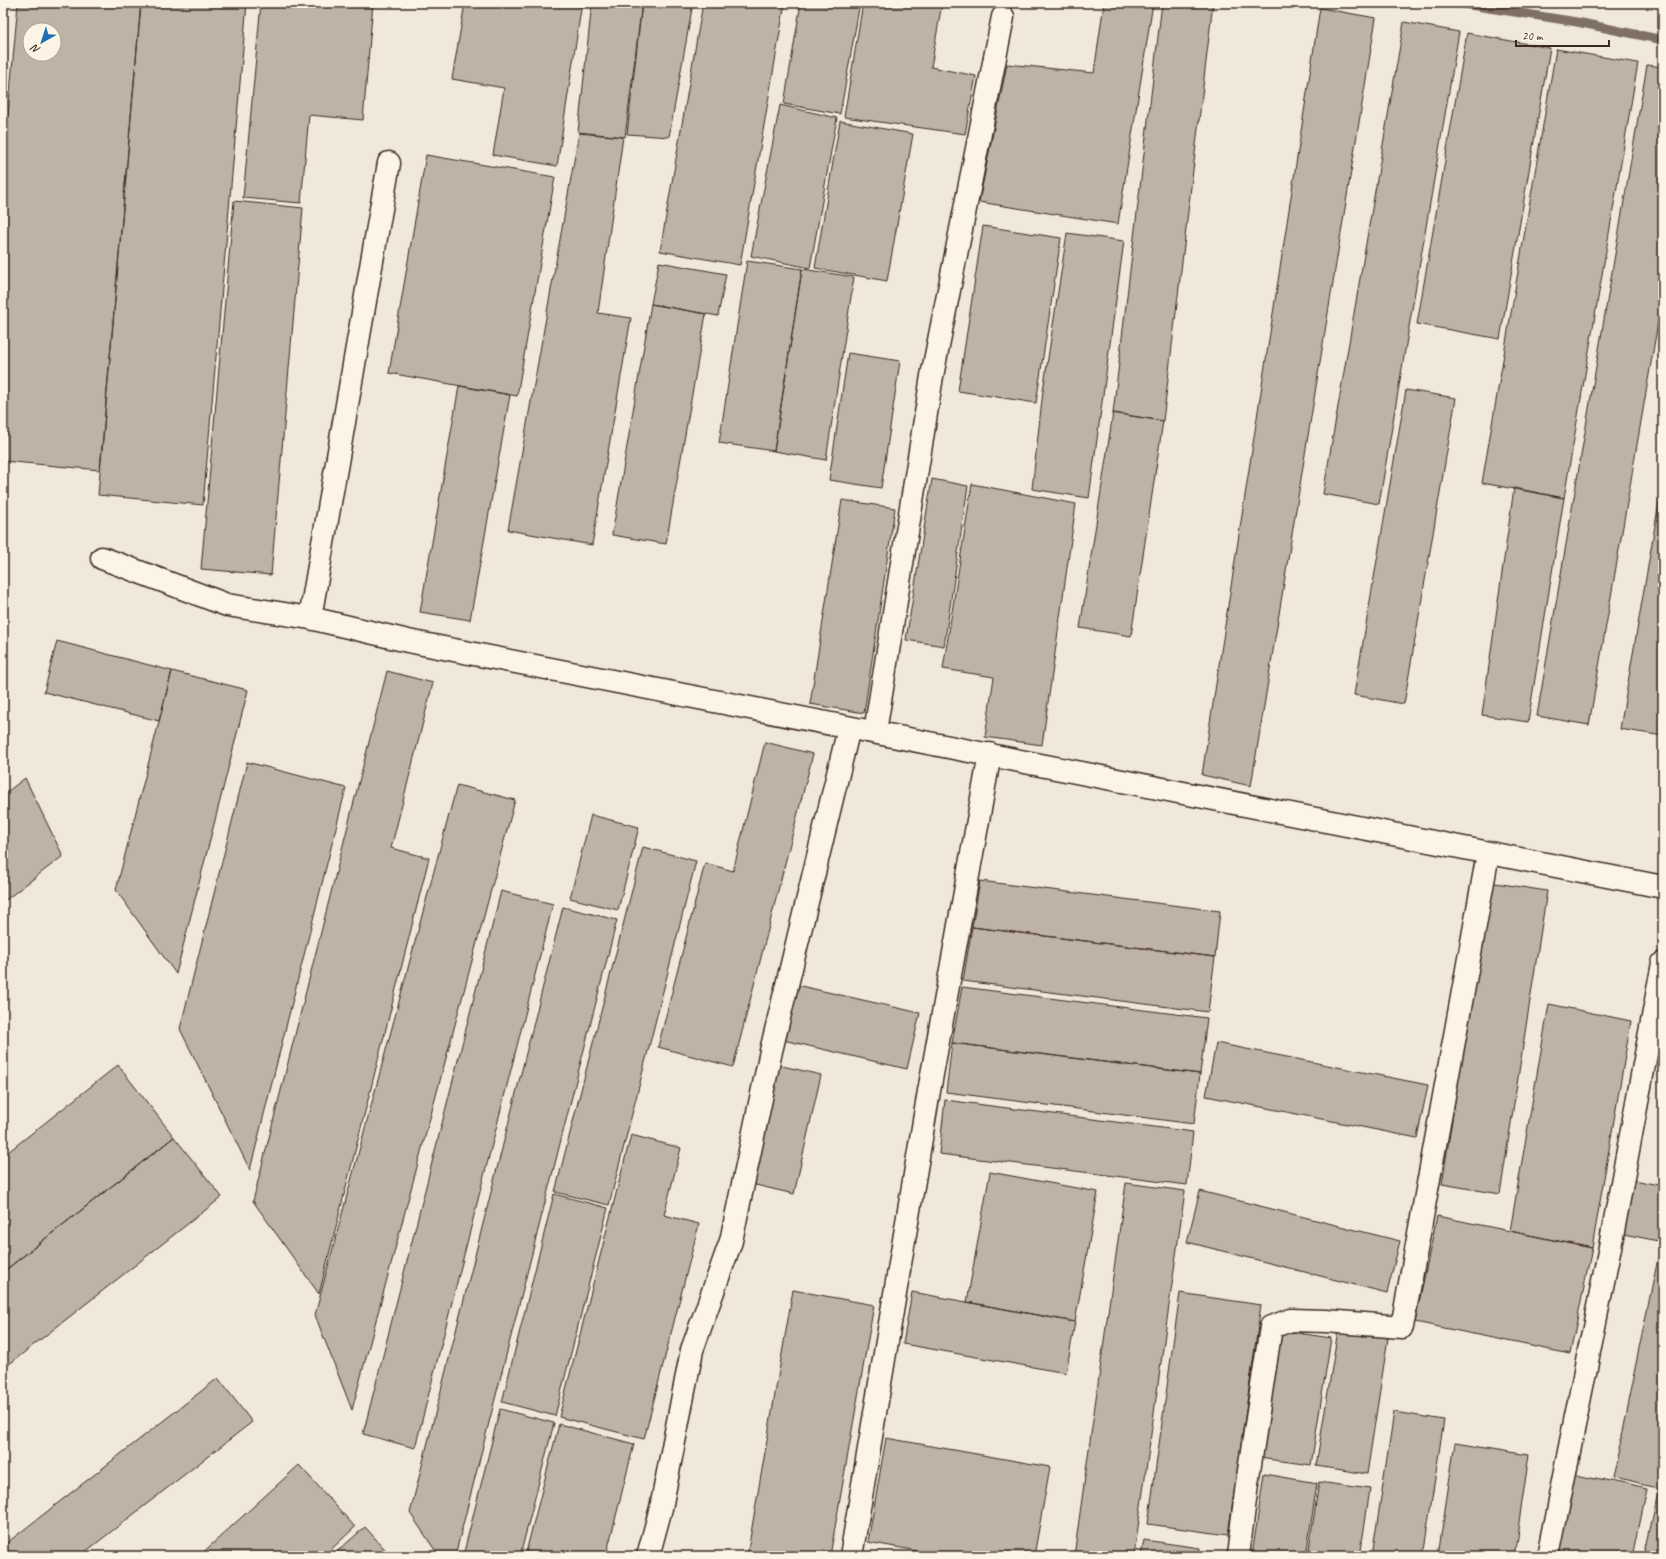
<svg xmlns="http://www.w3.org/2000/svg" width="1666" height="1559" font-family="Caveat,sans-serif">
  <rect width="100%" height="100%" fill="#f0e9d9"/>
  <filter id="ink" filterUnits="userSpaceOnUse"><feTurbulence type="fractalNoise" baseFrequency=".025" numOctaves="2"/><feDisplacementMap in="SourceGraphic" scale="8" xChannelSelector="R" yChannelSelector="G"/><feConvolveMatrix kernelMatrix="1 2 1 2 8 2 1 2 1" color-interpolation-filters="sRGB"/></filter>
  <g filter="url(#ink)">
    <g fill="none" stroke-linecap="round" stroke-linejoin="round">
      <path stroke="#7e7163" stroke-width="9" d="M1457,3l120,19 86,18"/>
    </g>
    <path fill="#beb3a4" stroke="#3b2a1e" fill-rule="evenodd" d="M18,3h123l-41,467 -97,-9v-291zM30,30h24v24h-24z
      M141,3h106l-44,502 -105,-10z
      M261,3h112l-10,117 -54,-5 -8,88 -58,-5z
      M465,3h117l-25,163 -64,-11 11,-67 -52,-9z
      M592,3h50l-17,134 -47,-5z
      M642,3h51l-24,134 -42,-3z
      M703,3h82l-45,262 -80,-14z
      M801,3h59l-20,111 -56,-10z
      M863,3h79l-11,64 45,9 -11,58 -121,-17z
      M1104,3h49l-35,221 -139,-22 28,-138 87,9z
      M1162,3h51l-50,418 -50,-8z
      M1320,8l56,10 -125,768 -49,-11z
      M1404,22l55,10 -80,472 -56,-10z
      M1467,33l83,15 -50,291 -83,-15z
      M1556,49l82,14 -74,435 -82,-15z
      M1647,65l16,2v226l-74,432 -52,-9z
      M780,105l57,13 -27,150 -59,-12z
      M840,121l73,13 -26,147 -72,-13z
      M579,133l44,4 -25,176 33,5 -39,227 -84,-15z
      M426,155l129,22 -38,219 -128,-23z
      M234,201l69,7 -32,367 -70,-6z
      M983,226l78,12 -25,165 -78,-12z
      M1067,233l57,8 -35,257 -57,-9 11,-98z
      M747,261l55,8 -28,182 -55,-8z
      M659,262l67,12 -8,42 -67,-12z
      M802,269l52,8 -28,183 -52,-9z
      M651,304l55,10 -40,230 -54,-9z
      M848,353l52,8 -19,127 -52,-8z
      M459,386l51,9 -40,225 -50,-8z
      M1406,390l50,8 -52,306 -50,-9z
      M1113,413l50,8 -32,215 -51,-8z
      M932,479l36,7 -24,160 -38,-6z
      M1663,479v257l-43,-7z
      M972,484l104,20 -34,241 -57,-8 9,-60 -51,-8z
      M1514,488l50,10 -36,224 -46,-7z
      M842,500l53,8 -31,205 -54,-9z
      M57,641l115,30 -13,50 -115,-29z
      M172,671l76,19 -72,284 -60,-84z
      M387,671l46,12 -42,165 38,10 -110,436 -66,-93z
      M765,742l48,12 -80,313 -75,-20 47,-184 28,8z
      M247,762l99,26 -96,382 -70,-141z
      M25,778l38,78 -60,46v-107z
      M457,785l58,15 -163,610 -37,-95z
      M591,815l48,12 -21,83 -48,-12z
      M643,847l53,14 -87,344 -54,-13z
      M980,881l240,30 -5,46 -243,-30z
      M1489,882l58,9 -47,303 -58,-10z
      M501,891l52,13 -138,544 -52,-14z
      M563,907l54,13 -162,636h-16l-29,-43z
      M972,927l243,30 -7,55 -245,-31z
      M792,984l128,29 -13,56 -128,-30z
      M962,987l245,31 -7,56 -248,-31z
      M1549,1004l82,17 -39,227 -82,-17z
      M952,1043l248,31 -6,50 -248,-32z
      M1216,1043l212,42 -11,53 -211,-42z
      M774,1064l47,11 -27,119 -47,-11z
      M118,1065l56,72 -171,135v-116z
      M945,1100l248,32 -6,53 -248,-31z
      M631,1135l50,13 -17,67 35,9 -55,215 -85,-22z
      M174,1137l48,60 -219,172v-97z
      M990,1172l108,20 -23,130 -108,-20z
      M1625,1178l38,8v56l-49,-10z
      M1126,1183l59,8 -51,365h-60z
      M1200,1191l200,50 -13,52 -200,-51z
      M554,1194l54,14 -53,208 -53,-14z
      M1437,1216l155,32 -22,106 -155,-32z
      M1660,1249l3,1v239l-51,-11z
      M793,1290l81,15 -44,251h-83z
      M912,1292l163,30 -9,51 -163,-29z
      M1180,1293l81,12 -33,230 -80,-11z
      M1278,1330l53,8 -20,127 -52,-7z
      M1338,1330l50,8 -21,136 -51,-8z
      M218,1378l34,44 -172,134h-77v-10z
      M500,1409l54,14 -34,133h-57z
      M1394,1412l50,8 -21,136h-51z
      M559,1424l75,20 -28,112h-81z
      M886,1438l164,29 -16,89h-89l-77,-14z
      M1455,1443l74,12 -15,101h-76z
      M299,1465l56,62 -31,29h-125z
      M1568,1472l79,17 -14,67h-82z
      M1264,1474l53,9 -11,73h-54z
      M1319,1482l51,7 -10,67h-52z
      M1659,1492h4v64h-18z
      M365,1527l26,29h-59z
      M1144,1540l56,8 -1,8h-58z"/>
    <g fill="none" stroke-linecap="round" stroke-linejoin="round">
      <defs>
        <path id="minor" d="M102,558l125,47 83,13 98,23 1255,246
          M310,618l79,-455
          M875,732l57,-356 71,-359
          M648,1556l13,-48 31,-158 39,-109 40,-190 78,-323
          M851,1556l78,-465 61,-337
          M1238,1556l9,-72 24,-157 20,-7 35,1 76,6 86,-473
          M1548,1556l62,-309 53,-284"/>
      </defs>
      <use href="#minor" stroke="#3b2a1e" stroke-width="25"/>
      <use href="#minor" stroke="#fcf5e5" stroke-width="22"/>
    </g>
  </g>
  <rect width="1666" height="1559" fill="none" stroke="#fcf5e5" stroke-width="16"/>
  <rect x="8" y="8" width="1650" height="1543" fill="none" stroke="#3b2a1e" stroke-width="1.5" filter="url(#ink)"/>
  <g transform="translate(42 42) rotate(219)"><circle r="19" fill="#fcf5e5" stroke="#afa495"/>
  <path d="M0-3L7 15L0 10L-7 15Z" fill="#1f6fb2"/>
  <text y="-6" font-size="11" font-weight="bold" text-anchor="middle" fill="#3b2a1e">N</text>
  </g>
  <path d="M1516 40v6h93v-6" fill="none" stroke="#3b2a1e" stroke-width="2"/>
  <text x="1522" y="40" font-size="12" fill="#3b2a1e" stroke="#fcf5e5" stroke-width="3" paint-order="stroke">20 m</text>
</svg>
